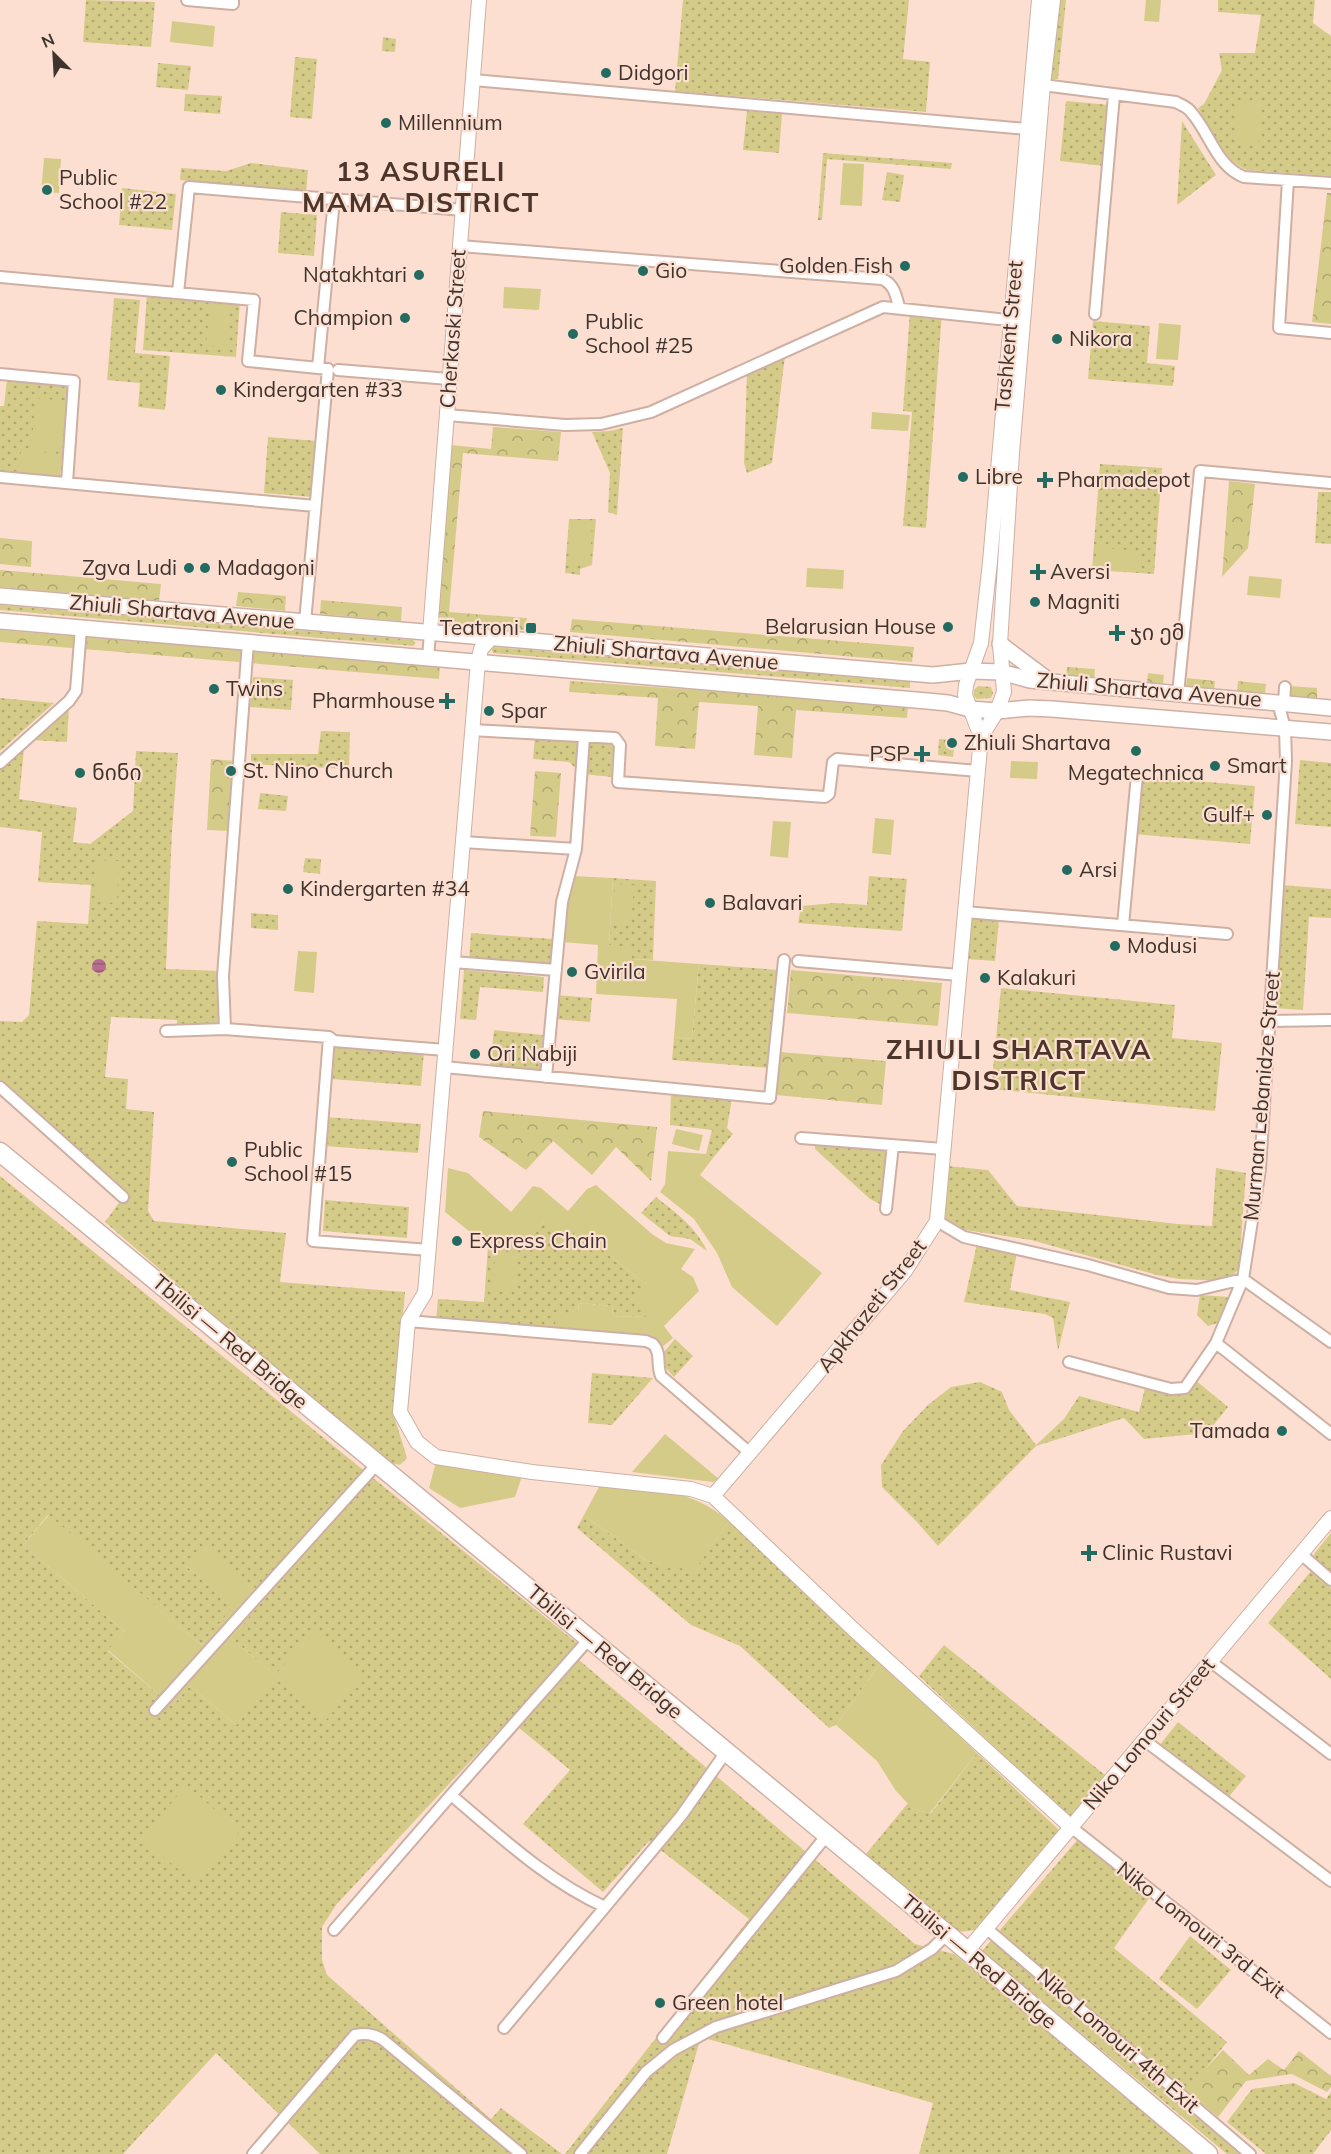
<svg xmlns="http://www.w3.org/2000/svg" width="1331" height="2154" font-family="Mulish,'Noto Sans Georgian',sans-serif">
  <defs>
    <pattern id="grass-dots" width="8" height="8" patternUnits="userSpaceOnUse" patternTransform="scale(1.5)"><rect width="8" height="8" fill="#d5cb88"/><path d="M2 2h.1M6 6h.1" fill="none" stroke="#aea570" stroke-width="1.8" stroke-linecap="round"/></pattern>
    <pattern id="forest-crowns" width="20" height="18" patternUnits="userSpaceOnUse" patternTransform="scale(1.5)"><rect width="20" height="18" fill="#d5cb88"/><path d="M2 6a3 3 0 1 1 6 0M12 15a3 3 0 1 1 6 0" fill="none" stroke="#aea570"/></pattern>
    <pattern id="water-rules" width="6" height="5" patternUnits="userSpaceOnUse" patternTransform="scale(1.5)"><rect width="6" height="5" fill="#b76d8f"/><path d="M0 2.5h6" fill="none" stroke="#965a75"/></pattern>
  </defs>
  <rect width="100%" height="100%" fill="#fddfd1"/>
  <path fill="url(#grass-dots)" fill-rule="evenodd" d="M86,0l69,2 -4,45 -68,-5z
    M683,0h226l-6,59 27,3 -4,50 -251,-21z
    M1060,0h6l-8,79h-8z
    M1218,0h97l-2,23 18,13v140l-84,-6c-24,-9 -36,-41 -49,-62l6,-4 18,-34 -3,-17h36l6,-38 -43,-3z
    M383,37l13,2 -1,13 -13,-1z
    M295,57l22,2 -5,60 -22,-2z
    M158,63l33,3 -3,24 -32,-3z
    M185,94l37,2 -2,18 -36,-3z
    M1066,101l44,4 -6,61 -44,-5z
    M747,111l35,3 -3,39 -36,-3z
    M1182,121l34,54 -39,30z
    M823,153l129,10 -1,6 -124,-10 -5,61h-4z
    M251,163l57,7 -2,23 -126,-13 1,-12 45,3z
    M887,172l17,3 -4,27 -18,-2z
    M122,188l54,6 -4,36 -53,-5z
    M281,212l36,3 -3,41 -36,-3z
    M147,294l93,7 -4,56 -93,-7z
    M114,298l26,2 -5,53 35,3 -5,54 -27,-3 2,-24 -33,-3z
    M910,310l32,2 -16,216 -23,-2 9,-114 -9,-1z
    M1093,321l57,5 -3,37 28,3 -2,20 -85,-7z
    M785,355l-13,108 -25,10 -3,-10 3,-90z
    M7,379l62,6 -9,93 -60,-5v-67h4z
    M623,428l-6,87 -9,-3 2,-39 -18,-41 17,-1z
    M268,437l50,4 -5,56 -49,-4z
    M1100,464l62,4 -8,106 -62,-4z
    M1318,492h13v52l-16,-1z
    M569,519h27l-4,46 -12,4v6l-15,-2z
    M0,605l413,35 3,3 -3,3 -413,-36z
    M494,647l416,34v7l-417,-35 -2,-5z
    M253,677l40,3 -2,30 -41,-3z
    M978,686l13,1 2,6 -2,5 -14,1 -3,-3v-6z
    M0,698l54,5 -54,48z
    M69,705l-2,37 -37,-2z
    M321,731l29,1 -1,37 -98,-5v-10h67z
    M535,736l75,5 5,5 -2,31 -31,-3 -13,-12 -36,-3z
    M939,739l16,1 -2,17 -15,-2z
    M16,749h8l-5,50 58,9 -4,34 17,2 43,-33 3,-60 42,2 -6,78 -6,138 55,2 -4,60 -40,-2v-9l-66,-3 -6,60 23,2 -2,30 28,3 -6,99 6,10 132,12 -6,49 125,10 -11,124 13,42 -7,7 -18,-4 -277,-239 16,-22 -121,-110v-69l22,1 7,-7 8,-94 51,3 3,-39 -53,-3 4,-50 -42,-5v-62z
    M1300,760l31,3v64l-36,-3z
    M1138,776l117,10 -5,58 -117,-10z
    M260,793l28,3 -2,15 -28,-2z
    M305,858l16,1 -1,15 -17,-2z
    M869,876l38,3 -5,52 -104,-8 3,-17 34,-3 32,2z
    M613,878l43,3 -3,79 -21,-1 -23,-14z
    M1282,885l49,4v29l-22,-1 -6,93 -29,-2z
    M251,913l27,2v15l-27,-2z
    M971,918l28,2 -4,41 -28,-2z
    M471,933l81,6 -2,27 -81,-5z
    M699,964l81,6 -10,98 -98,-8 2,-23 18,2z
    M464,970l80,7 -1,15 -63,-5 -4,33 -16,-1z
    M1001,988l174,17 -3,33 50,5 -7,68 -224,-22z
    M556,995l36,3 -2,24 -36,-3z
    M494,1030l49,5 -3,38 -50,-5z
    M335,1044l89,7 -3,35 -89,-7z
    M671,1093l61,5 -5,30 6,6 -20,24 -7,-4 6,-24 -42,-5z
    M326,1117l95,7 -3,29 -94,-7z
    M815,1142l74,5 -5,59 -14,-7 -55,-50z
    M947,1166l41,4 29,36 161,18 34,2 4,-58 30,5 -7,96 -13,12 -47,-2 -22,-4 -126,-35 -66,-10 -23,-14z
    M0,1176l577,467 1,3 -242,259 -14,22v33l5,15 164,144 10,-11 61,46h-242l-104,-101 -93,101h-123zM48,1515l153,130 33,-38 -49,-42 81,32 -35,41 45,38 37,-44 -77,93 -46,-39 -18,20 -64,-55 16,-20 -101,-86z
    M656,1197c20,16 40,30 51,54l-17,-12 -20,-3 -29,-23z
    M325,1200l84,7 -2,31 -84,-7z
    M544,1221l32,8 70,55 7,33 -41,-1 1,-10 -34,-3 -1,11 -24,17 -118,-11 2,-21 46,3 4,-56h37z
    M977,1244l40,8 -7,38 60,12 -12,49 -5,-33 -8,-4 -81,-12z
    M1200,1295l29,2 -12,26 -9,3 -11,-11z
    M675,1339l18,17 -19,21 -11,-12v-12z
    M592,1373l61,5 -41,47 -24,-2z
    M1194,1379l34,28 -21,26 -63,6 -20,-21 -88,28 -98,100 -22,-25 -34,-34 -1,-22 22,-34 25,-26 23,-18 29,-5 22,10 7,18 27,35 28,-26 15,-23 60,16 7,-28c25,9 29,18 48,-5z
    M584,1515l63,46 47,9 35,-49 152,141 -45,63 -7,3 -89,-82 -49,-21 -114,-97z
    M1331,1533v43l-14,-12 -3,-10z
    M1311,1571l20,17v91l-63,-56z
    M944,1645l161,130 -35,43 -151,-142z
    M579,1660l336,284 39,10 241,200h-276l14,-51 -232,-66 -34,117h-102l184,-235 -100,-78 -46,51 -80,-68 47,-54 -52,-43z
    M1178,1722l68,54 -20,24 -67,-54z
    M977,1753l83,78 -85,99 -25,3 -88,-74 46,-56 5,6 18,4z
    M1079,1838l73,56 -38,54 113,94 -48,60 63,52h-15l-245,-203z
    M1190,1936l41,34 -34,39 -38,-30z
    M1294,2083l32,16 5,-7v38l-18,24h-47l-39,-32 25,-33z"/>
  <path fill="url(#forest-crowns)" d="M1327,193h4v131l-19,-2z
    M493,427l68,5 -3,29 -95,-8 -14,159 78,6 -1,12 -82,-6v-6l-8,-1 15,-172 40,4z
    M1229,481l26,3 -7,64 -26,29z
    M0,538l32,3 -1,26 -31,-3z
    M0,570l161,14 -2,17 -159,-14z
    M238,592l48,4 -1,15 -49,-5z
    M321,600l81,7 -1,14 -81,-7z
    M572,619l342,28 -2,15 -342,-30z
    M0,630l440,37 -1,12 -439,-37z
    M1067,667l28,2 -1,10 -28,-2z
    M1148,673l16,2 -1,10 -16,-2z
    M1187,678l28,3 -1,9 -28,-2z
    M570,681l338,24 -1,13 -111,-8 -4,48 -38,-3 4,-49 -59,-4 -4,47 -40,-3 3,-48 -89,-6z
    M1238,681l28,3 -1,10 -28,-3z
    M1289,686l28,2v10l-29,-2z
    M211,759l24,2 -4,70 -24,-1z
    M535,771l26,2 -5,64 -26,-1z
    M791,970l151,13 -4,43 -151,-13z
    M780,1052l106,9 -4,44 -106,-10z
    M483,1111l174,16 -6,54 -35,-34 -24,28 -39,-34 -27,29 -47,-33z
    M1223,2050l26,25 19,-16 16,11 15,-19 32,25v11l-4,5 -35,-18 -46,7 -28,36 -32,-27z"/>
  <path fill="#d5cb88" d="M1146,0h15l-2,22 -15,-1z
    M172,21l43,5 -2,21 -43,-5z
    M1238,100l23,1 -3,43 -22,-1z
    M44,158l17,1 -2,34 -18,-1z
    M843,163l21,1 -2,42 -22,-1z
    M504,287l37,2 -2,21 -36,-2z
    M210,304l20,2 -4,41 -20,-2z
    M1159,323l22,2 -3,35 -22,-1z
    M36,398l30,3 -4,51 -31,-3z
    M872,412l38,3 -2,16 -37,-2z
    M21,450l40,4 -2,22 -40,-4z
    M572,522l20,2 -2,41 -20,-2z
    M1097,547l42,4 -2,21 -42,-4z
    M807,568l37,2 -1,19 -37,-2z
    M1249,576l33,3 -2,19 -33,-3z
    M1011,761l27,1 -1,17 -27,-1z
    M875,818l19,2 -3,35 -19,-2z
    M773,821l18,1 -3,36 -18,-2z
    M97,860l22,1 -2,42 -21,-1z
    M572,876l41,2 -4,67 23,2v12l67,5 -7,75 -18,-2 3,-38 -81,-5 2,-49 -36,-3 3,-41z
    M615,884l19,1 -3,40 -19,-1z
    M298,951l19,1 -3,41 -20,-2z
    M676,1129l27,6 -4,16 -27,-7z
    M668,1151l38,3 7,4 -13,17 122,98 -45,53 -45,-39 -15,-34 -23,-34 -34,-27 5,-8z
    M448,1168l20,5 43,39 22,-26 8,2 27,23 19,-22 9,-4 56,49 14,9 29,6 -14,20 12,8 6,14 -35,35 9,12 -12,10 -107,-17 3,-19 21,2 1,-11 34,3 -1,10 40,1 -18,-20 12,-13 -69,-54 -11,10 -22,-19 -18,25h-38l-43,-34z
    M495,1251l22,1 -2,40 -22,-1z
    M665,1434l54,45 -6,3 -81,-10z
    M437,1458l86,15 -8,24 -55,11 -31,-20z
    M601,1483c47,6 90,5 128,38l-35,50 -47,-10 -63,-46z
    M49,1515l152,130 32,-38 -48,-42 19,-21 62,53 -35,41 44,37 38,-44 52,44 -40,46 -49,-42 -40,46 -46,-39 -18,20 -64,-56 16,-19 -101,-86z
    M881,1662l96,91 -47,60 -17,-4 -17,-18 -19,-30 -41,-36z
    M186,1785l54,46 -44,53 -54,-45z"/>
  <path fill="url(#water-rules)" d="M92 966a7 7 0 1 1 14 0a7 7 0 1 1-14 0Z"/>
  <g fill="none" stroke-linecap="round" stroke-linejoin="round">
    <defs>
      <path id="street" d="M187,0l46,4v-4
        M473,80l554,49
        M1043,85l133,17c5,3 12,5 15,10 19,21 25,54 53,65l87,6
        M1288,180l-9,148 52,5
        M460,246l422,33c12,5 14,16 17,28
        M0,277l254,23 -6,61 80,8 -23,253
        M178,293l11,-106 274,23
        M1095,314l19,-219
        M318,368l16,-169
        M338,370l111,9
        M0,374l74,7 -7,102
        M447,415l118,10 36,-1 50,-12 232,-105 135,14
        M0,477l315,29
        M428,658l2,-25
        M1178,694l22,-223 131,12
        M1284,703l1,-16
        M472,730l143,8 5,7 -2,37 207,15 4,-3 4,-32 4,-3 141,12
        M0,763l69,-62 7,-10 5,-63
        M463,842l113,7
        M965,912l262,22
        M1123,925l14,-150
        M798,961l161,14
        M453,962l103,8
        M1270,1021l61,-1
        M225,1029l-2,-53 25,-334
        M166,1031l59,-2 104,8 5,4 111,9
        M329,1037l-16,204 116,9
        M444,1067l326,31 14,-138
        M546,1077l16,-175 14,-53 8,-112
        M0,1087l123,110
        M801,1138l142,11
        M886,1209l7,-64
        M937,1221l27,16 124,28 81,23 28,2 46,-11
        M1243,1279l88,63
        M408,1321l238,20 7,3c9,10 3,21 8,32l89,77
        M1216,1343l115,91
        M1069,1362l102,27 14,-1 31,-45 27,-64 17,-110 26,-408 -1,-33 -7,-25
        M1301,1554l30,26
        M1210,1661l121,93
        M155,1710l222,-246
        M1144,1740l187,141
        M451,1795l138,-156
        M1071,1827l260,206
        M986,1928l264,226
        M334,1930l117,-135c49,41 95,85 154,112
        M504,2028l177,-212 45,-64
        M663,2038l164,-203
        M253,2154l102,-119c11,-2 18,-1 27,4l139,115
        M580,2154l66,-82 27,-22 43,-23 180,-56 36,-22 15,-15"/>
      <path id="secondary" d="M430,633l49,-633
        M491,638l-10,11 -3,13 -53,631 -17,28 -8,91 17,30 19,15 96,15 159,17 22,7 139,132 219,199
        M981,737l-16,-42 1,-10 15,-42 9,-81 49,-562
        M713,1496l192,-225 32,-50 44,-484 16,-26 7,-19 -4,-48 12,-191 31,-368 10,-85
        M967,1951l364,-433"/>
      <path id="primary" d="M0,596l933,79 38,-4 30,1 29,8 301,28
        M0,621l927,80 21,2 22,6 27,2 32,-3 23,1 279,23
        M1000,644l48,36"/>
      <path id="highway" d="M0,1152l947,782 261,220"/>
    </defs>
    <use href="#street" stroke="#cdb0a3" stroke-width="14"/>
    <use href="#secondary" stroke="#cdb0a3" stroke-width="16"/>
    <use href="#primary" stroke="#cdb0a3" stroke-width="18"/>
    <use href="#highway" stroke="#cdb0a3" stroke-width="21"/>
    <use href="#street" stroke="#fff" stroke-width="10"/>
    <use href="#secondary" stroke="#fff" stroke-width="14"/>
    <use href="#primary" stroke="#fff" stroke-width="15"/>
    <use href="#highway" stroke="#fff" stroke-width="18"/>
  </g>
  <g fill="#236a60" stroke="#fddfd1" stroke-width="2">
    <circle cx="606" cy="73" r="6"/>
    <circle cx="386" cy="123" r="6"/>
    <circle cx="47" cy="190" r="6"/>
    <circle cx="905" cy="266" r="6"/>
    <circle cx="643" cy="271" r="6"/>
    <circle cx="419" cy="275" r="6"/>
    <circle cx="405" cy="318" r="6"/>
    <circle cx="573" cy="334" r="6"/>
    <circle cx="1057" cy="339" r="6"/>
    <circle cx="221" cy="390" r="6"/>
    <circle cx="963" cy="477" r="6"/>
    <path d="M1042 471h6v6h6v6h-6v6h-6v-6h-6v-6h6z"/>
    <circle cx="189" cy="568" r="6"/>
    <circle cx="205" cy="568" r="6"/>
    <path d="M1035 563h6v6h6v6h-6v6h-6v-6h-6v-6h6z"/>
    <circle cx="1035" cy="602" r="6"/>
    <circle cx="948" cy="627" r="6"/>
    <rect x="525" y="622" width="12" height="12" rx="3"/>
    <path d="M1114 624h6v6h6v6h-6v6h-6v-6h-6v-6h6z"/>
    <circle cx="214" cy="689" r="6"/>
    <path d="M444 692h6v6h6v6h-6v6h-6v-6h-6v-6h6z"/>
    <circle cx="489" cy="711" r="6"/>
    <circle cx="952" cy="743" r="6"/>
    <circle cx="1136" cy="751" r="6"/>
    <path d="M919 745h6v6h6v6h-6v6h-6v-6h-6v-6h6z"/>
    <circle cx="1215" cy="766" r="6"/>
    <circle cx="231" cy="771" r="6"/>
    <circle cx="80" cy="773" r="6"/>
    <circle cx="1267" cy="815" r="6"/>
    <circle cx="1067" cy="870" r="6"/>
    <circle cx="288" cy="889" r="6"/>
    <circle cx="710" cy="903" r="6"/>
    <circle cx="1115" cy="946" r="6"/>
    <circle cx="572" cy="972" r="6"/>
    <circle cx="985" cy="978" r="6"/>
    <circle cx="475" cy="1054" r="6"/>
    <circle cx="232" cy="1162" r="6"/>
    <circle cx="457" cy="1241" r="6"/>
    <circle cx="1282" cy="1431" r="6"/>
    <path d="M1086 1544h6v6h6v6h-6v6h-6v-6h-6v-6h6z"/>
    <circle cx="660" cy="2003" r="6"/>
  </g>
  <g text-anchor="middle" stroke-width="4.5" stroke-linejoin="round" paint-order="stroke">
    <g font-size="21" fill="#3e332d" stroke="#fddfd1" text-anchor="start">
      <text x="618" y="80">Didgori</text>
      <text x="398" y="130">Millennium</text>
      <text x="59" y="185">Public<tspan x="59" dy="24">School #22</tspan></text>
      <text x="893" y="273" text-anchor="end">Golden Fish</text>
      <text x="655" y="278">Gio</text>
      <text x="407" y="282" text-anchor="end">Natakhtari</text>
      <text x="393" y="325" text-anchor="end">Champion</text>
      <text x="585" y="329">Public<tspan x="585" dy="24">School #25</tspan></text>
      <text x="1069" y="346">Nikora</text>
      <text x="233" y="397">Kindergarten #33</text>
      <text x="975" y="484">Libre</text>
      <text x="1057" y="487">Pharmadepot</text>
      <text x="177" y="575" text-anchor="end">Zgva Ludi</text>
      <text x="217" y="575">Madagoni</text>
      <text x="1050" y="579">Aversi</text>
      <text x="1047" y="609">Magniti</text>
      <text x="936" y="634" text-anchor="end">Belarusian House</text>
      <text x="519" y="635" text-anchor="end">Teatroni</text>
      <text x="1130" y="640">ჯი ემ</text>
      <text x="226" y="696">Twins</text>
      <text x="435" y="708" text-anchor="end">Pharmhouse</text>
      <text x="501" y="718">Spar</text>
      <text x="964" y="750">Zhiuli Shartava</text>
      <text x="910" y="761" text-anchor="end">PSP</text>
      <text x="1227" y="773">Smart</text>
      <text x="243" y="778">St. Nino Church</text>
      <text x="92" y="780">ნინი</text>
      <text x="1136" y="780" text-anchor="middle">Megatechnica</text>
      <text x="1255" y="822" text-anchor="end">Gulf+</text>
      <text x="1079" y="877">Arsi</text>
      <text x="300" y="896">Kindergarten #34</text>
      <text x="722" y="910">Balavari</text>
      <text x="1127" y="953">Modusi</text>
      <text x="584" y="979">Gvirila</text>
      <text x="997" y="985">Kalakuri</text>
      <text x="487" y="1061">Ori Nabiji</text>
      <text x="244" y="1157">Public<tspan x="244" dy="24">School #15</tspan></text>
      <text x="469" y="1248">Express Chain</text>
      <text x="1270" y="1438" text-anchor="end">Tamada</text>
      <text x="1102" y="1560">Clinic Rustavi</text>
      <text x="672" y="2010">Green hotel</text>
    </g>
    <g font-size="21" fill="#3e332d" stroke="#fddfd1">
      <text transform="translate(453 329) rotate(-86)" y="7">Cherkaski Street</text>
      <text transform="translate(1009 336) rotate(-85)" y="7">Tashkent Street</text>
      <text transform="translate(182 612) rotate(5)" y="7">Zhiuli Shartava Avenue</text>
      <text transform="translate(666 653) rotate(5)" y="7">Zhiuli Shartava Avenue</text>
      <text transform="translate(1149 690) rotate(5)" y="7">Zhiuli Shartava Avenue</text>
      <text transform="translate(1262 1096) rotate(-85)" y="7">Murman Lebanidze Street</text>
      <text transform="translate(872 1306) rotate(-52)" y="7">Apkhazeti Street</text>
      <text transform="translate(230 1342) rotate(40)" y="7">Tbilisi — Red Bridge</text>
      <text transform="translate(605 1652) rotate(40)" y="7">Tbilisi — Red Bridge</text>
      <text transform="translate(1149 1734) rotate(-50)" y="7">Niko Lomouri Street</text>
      <text transform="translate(1201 1930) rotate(38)" y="7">Niko Lomouri 3rd Exit</text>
      <text transform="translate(979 1962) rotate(40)" y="7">Tbilisi — Red Bridge</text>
      <text transform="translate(1118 2041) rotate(41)" y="7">Niko Lomouri 4th Exit</text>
    </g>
    <g font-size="27" font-weight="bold" letter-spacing="1.5" fill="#4c352a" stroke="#fddfd1">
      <text x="421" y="181">13 ASURELI<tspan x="421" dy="31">MAMA DISTRICT</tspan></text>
      <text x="1019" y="1059">ZHIULI SHARTAVA<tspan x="1019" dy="31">DISTRICT</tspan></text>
    </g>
  </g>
  <g transform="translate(54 54) rotate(336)" stroke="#fddfd1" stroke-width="4.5" paint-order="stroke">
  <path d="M0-4.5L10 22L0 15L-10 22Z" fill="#3e332d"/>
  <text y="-9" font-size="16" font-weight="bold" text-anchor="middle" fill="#3e332d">N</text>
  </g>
</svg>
